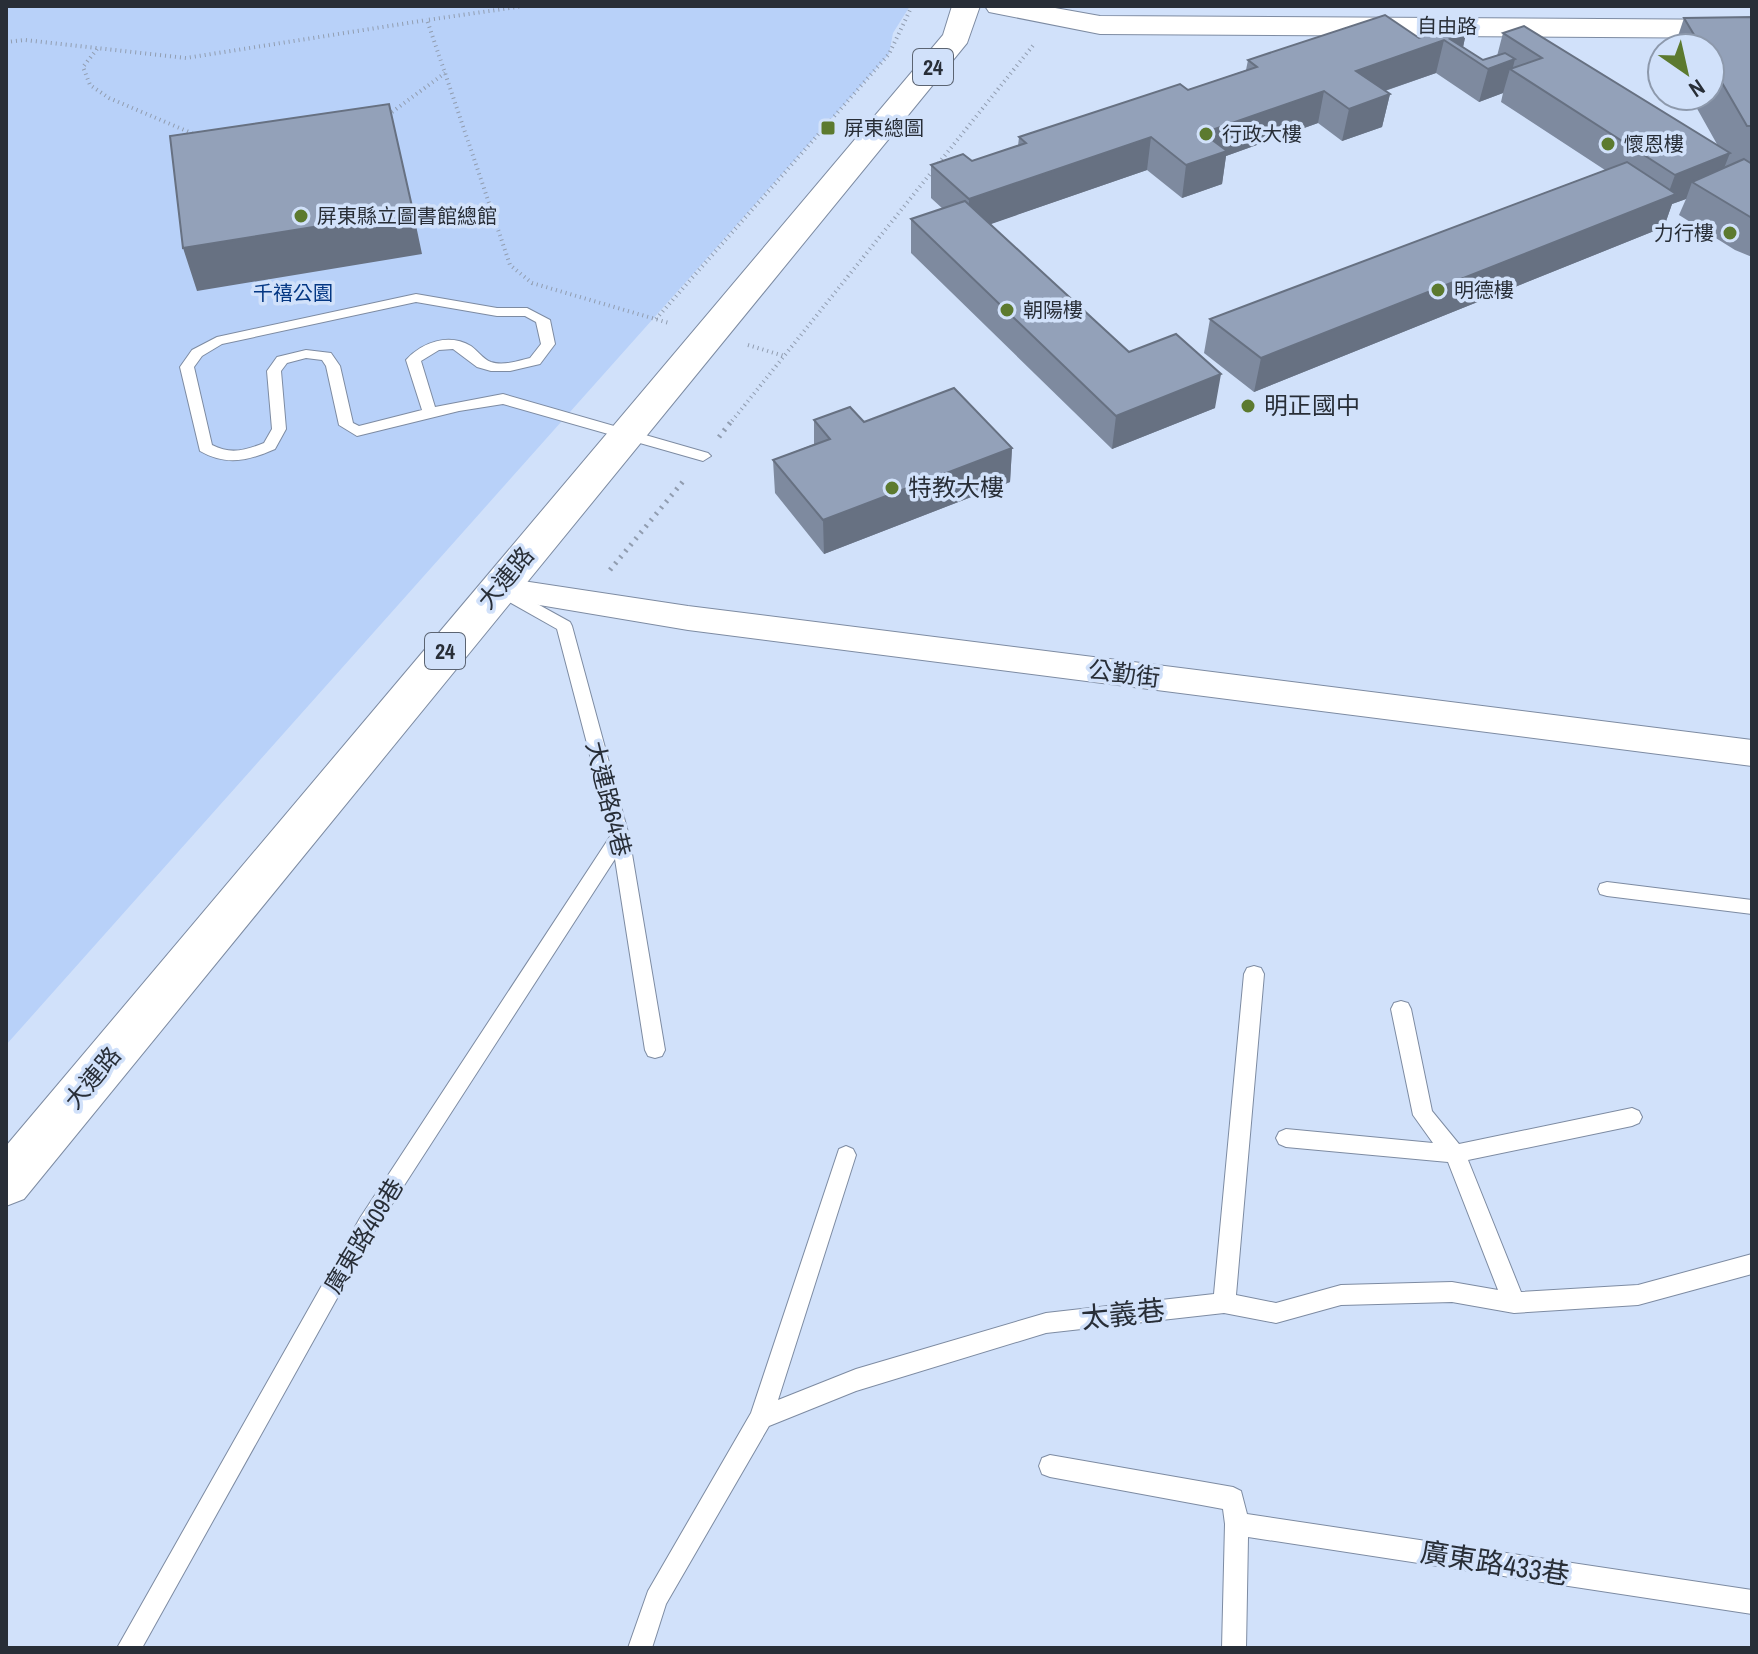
<svg xmlns="http://www.w3.org/2000/svg" width="1758" height="1654" font-family="'Archivo Narrow','Noto Sans TC',sans-serif">
  <rect width="100%" height="100%" fill="#d1e1fa"/>
  <path fill="#b8d1f9" d="M6,6h904l-17,27 -4,21 -883,991z"/>
  <g fill="none" stroke-linecap="round" stroke-linejoin="round">
    <defs>
      <path id="service" d="M416,294l81,14h30l23,12 5,24 -15,20 -30,7h-19l-14,-4 -24,-18 -14,1 -18,11 14,46 68,-13 205,59 3,3 -8,5 -200,-57 -44,7 -102,25 -18,-11 -13,-59 -4,-6 -16,-2 -19,5 -6,8 5,58 -11,20c-27,12 -49,17 -75,2l-20,-84 12,-17 25,-13zM416,302l81,14h28l11,6 5,22 -11,14c-12,3 -27,8 -39,4 -8,-3 -13,-11 -20,-16 -22,-13 -49,-4 -65,14l16,50 -63,16 -6,-3 -13,-57 -9,-13 -25,-3 -29,7 -10,14 5,58 -8,14c-18,7 -33,12 -52,2l-18,-78 8,-11 20,-12z
        M503,585l67,37 2,4 57,210 36,214 -3,6 -7,2 -7,-2 -3,-6 -30,-191 -241,373 -232,416h-25l243,-430 251,-383 -54,-206 -60,-34 -2,-4z
        M1607,882l145,18v14l-145,-18 -7,-2 -2,-5 2,-5z
        M1254,966l7,2 3,6 -28,321 40,8 65,-18 111,-3 46,8 -50,-128 -162,-15 -7,-3 -3,-6 3,-6 7,-3 147,14 -20,-28 -22,-106 3,-6 7,-2 7,2 3,6 21,102 27,33 173,-36 7,3 3,6 -3,6 -7,3 -164,34 53,132 117,-7 114,-31v20l-114,31 -124,8 -62,-11 -111,3 -65,18 -52,-10 -178,20 -190,58 -87,35 -103,178 -14,44h-24l20,-57 103,-178 88,-264 7,-3 7,3 3,6 -78,245 78,-31 190,-56 168,-19 30,-320 3,-6z
        M1050,1455l183,32 8,4 6,23 505,76v24l-504,-77 -2,111h-24l3,-124 -2,-15 -173,-32 -8,-3 -3,-8 3,-8z"/>
      <path id="minor" d="M497,577l191,29 1064,134v26l-1064,-136 -202,-34 -5,-8 5,-8z"/>
      <path id="tertiary" d="M985,6h59l56,10 652,4v18l-652,-4 -101,-20 -10,-2z"/>
      <path id="primary" d="M952,6h28l-13,37 -943,1156 -18,7v-60l937,-1111z"/>
    </defs>
    <use href="#service" stroke="#7d8ba2" stroke-width="2"/>
    <use href="#minor" stroke="#7d8ba2" stroke-width="2"/>
    <use href="#tertiary" stroke="#7d8ba2" stroke-width="2"/>
    <use href="#primary" stroke="#7d8ba2" stroke-width="2"/>
    <path stroke="#919db0" stroke-width="4" stroke-dasharray="1 4" stroke-linecap="butt" d="M524,6l-97,14 83,245 22,18 137,40
      M6,42l19,-2 161,18 241,-38
      M97,49l-14,18 7,18 19,13 87,37
      M388,115l57,-42
      M656,319l233,-265 23,-48
      M748,345l36,11
      M732,421l303,-378"/>
    <path stroke="#919db0" stroke-width="5" stroke-dasharray="2 6" stroke-linecap="butt" d="M719,437l14,-18
      M610,570l75,-91"/>
    <use href="#service" fill="#fff" fill-rule="evenodd"/>
    <use href="#minor" fill="#fff" fill-rule="evenodd"/>
    <use href="#tertiary" fill="#fff" fill-rule="evenodd"/>
    <use href="#primary" fill="#fff" fill-rule="evenodd"/>
  </g>
  <path fill="#7e8a9f" d="M1752,17v240l-17,-7 -56,-35 7,-16 -14,5 -8,23 -410,165 -50,-39 6,-34 395,-149 -104,-68 2,-9 -24,9 -43,-29 -51,18 5,3 -8,33 -40,14 -24,-18 -92,33 -4,28 -40,14 -35,-28 -157,54 139,128 86,56 -103,41 -201,-196v-34l32,-10 -12,-11v-33l41,-4 46,-15 1,-9 169,-47 58,-20 2,-10 171,-22 47,-5 -3,14 20,13 14,-4 6,-23 215,113 -28,-50h20v-48h-36l10,-30z
    M814,420l50,2 148,26 -2,34 -186,72 -49,-61 -2,-33 41,-16z"/>
  <path fill="#677182" d="M1466,33l-4,19 -12,-13z
    M1444,40l-8,33 -87,30 7,-32z
    M1515,59l-3,12 -2,-2 -7,24 -24,9 9,-33z
    M1324,91l-6,32 -92,33 -4,28 -40,14 4,-33 17,-32z
    M1390,94l-8,33 -40,14 7,-32z
    M1151,137l-4,33 -179,62 1,-33z
    M1730,153l-13,33 -25,-4 -6,17 -14,5 -8,23 -410,165 7,-34 406,-161 8,-22z
    M413,211l9,43 -225,37 -14,-43z
    M1221,374l-6,34 -103,41 4,-33z
    M1012,448l-2,34 -186,72 -1,-34z"/>
  <path fill="#93a1b9" stroke="#677182" stroke-width="2" d="M1385,15l34,23 35,-12 12,7 -16,6 33,21 22,-7 10,6 -27,10 -44,-29 -88,31 34,23 -41,15 -25,-18 -121,42 24,18 -41,14 -35,-28 -182,62 -38,-34 32,-11 9,7 54,-18 -7,-6 161,-53 8,6 69,-23 -9,-7z
    M1752,17v109h-5l-37,-64v-14h-8l-18,-30z
    M1524,26l206,127 -55,22 -165,-106 32,-11 -39,-25z
    M389,104l24,107 -230,37 -13,-112z
    M1744,159l8,5v54l-60,-36z
    M1627,162l49,32 -415,164 -51,-39z
    M965,201l164,151 47,-18 45,40 -105,42 -205,-197z
    M954,388l58,60 -189,72 -50,-60 57,-21 -16,-19 36,-13 14,15z"/>
  <g fill="#5c7a2f" stroke="#d1e1fa" stroke-width="3">
    <rect x="820" y="120" width="16" height="16" rx="4"/>
    <circle cx="1206" cy="134" r="8"/>
    <circle cx="1608" cy="144" r="8"/>
    <circle cx="301" cy="216" r="8"/>
    <circle cx="1730" cy="233" r="8"/>
    <circle cx="1438" cy="290" r="8"/>
    <circle cx="1007" cy="310" r="8"/>
    <circle cx="1248" cy="406" r="8"/>
    <circle cx="892" cy="488" r="8"/>
  </g>
  <g text-anchor="middle" stroke-width="7" stroke-linejoin="round" paint-order="stroke">
    <g font-size="20" fill="#282e37" stroke="#d1e1fa">
      <text transform="translate(1447 26) rotate(1)" y="7">自由路</text>
    </g>
    <g font-size="20" fill="#282e37" stroke="#d1e1fa" text-anchor="start">
      <text x="844" y="135">屏東總圖</text>
      <text x="1222" y="141">行政大樓</text>
      <text x="1624" y="151">懷恩樓</text>
      <text x="317" y="223">屏東縣立圖書館總館</text>
      <text x="1714" y="240" text-anchor="end">力行樓</text>
      <text x="1454" y="297">明德樓</text>
      <text x="1023" y="317">朝陽樓</text>
    </g>
    <g font-size="20" fill="#043783" stroke="#d1e1fa">
      <text x="293" y="300">千禧公園</text>
    </g>
    <g fill="#d1e1fa" stroke="#5b6472" stroke-width="2">
      <rect x="913" y="49" width="40" height="36" rx="6"/>
      <rect x="425" y="633" width="40" height="36" rx="6"/>
    </g>
    <g font-size="22" font-weight="bold" fill="#282e37">
      <text x="933" y="75">24</text>
      <text x="445" y="659">24</text>
    </g>
    <g font-size="24" fill="#282e37" stroke="#d1e1fa" text-anchor="start">
      <text x="1264" y="414">明正國中</text>
      <text x="908" y="496">特教大樓</text>
    </g>
    <g font-size="24" fill="#282e37" stroke="#d1e1fa">
      <text transform="translate(506 578) rotate(-50)" y="8">大連路</text>
      <text transform="translate(1124 674) rotate(7)" y="8">公勤街</text>
      <text transform="translate(608 799) rotate(76)" y="8">大連路64巷</text>
      <text transform="translate(93 1078) rotate(-50)" y="8">大連路</text>
      <text transform="translate(364 1236) rotate(-59)" y="8">廣東路409巷</text>
    </g>
    <g font-size="28" fill="#282e37" stroke="#d1e1fa">
      <text transform="translate(1123 1314) rotate(-6)" y="10">太義巷</text>
      <text transform="translate(1495 1563) rotate(9)" y="10">廣東路433巷</text>
    </g>
  </g>
  <rect width="1758" height="1654" fill="none" stroke="#282e37" stroke-width="16"/>
  <g transform="translate(1686 72) rotate(146)"><circle r="38" fill="#d1e1fa" stroke="#8d99ac" stroke-width="2"/>
  <path d="M0-6L14 30L0 20L-14 30Z" fill="#5c7a2f"/>
  <text y="-12" font-size="22" font-weight="bold" text-anchor="middle" fill="#282e37">N</text>
  </g>
</svg>
